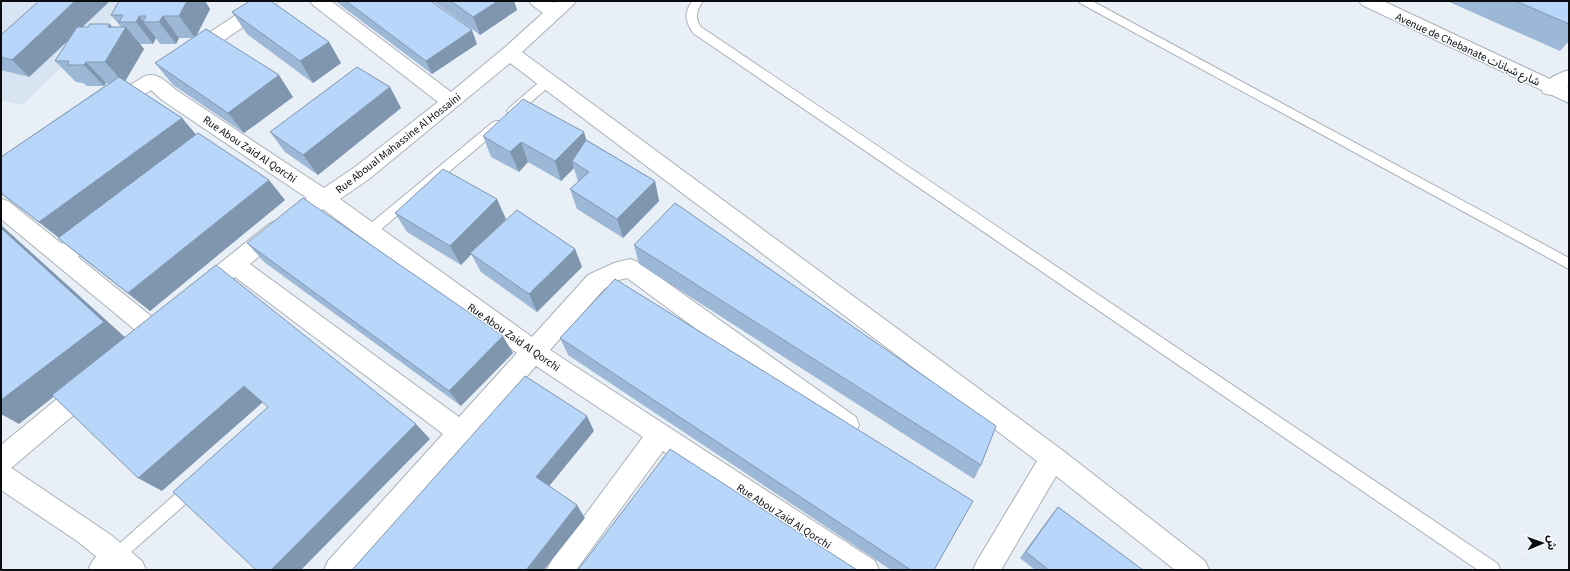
<svg xmlns="http://www.w3.org/2000/svg" width="1570" height="571" font-family="'Source Sans 3','Noto Sans Arabic',sans-serif">
  <rect width="100%" height="100%" fill="#e9eff7"/>
  <path fill="#d9e4f2" d="M1,1h130l-109,104 -21,-5z"/>
  <g fill="none" stroke-linecap="round" stroke-linejoin="round">
    <defs>
      <path id="service" d="M692,1h11c-6,9 -9,16 -2,26l797,537 2,6h-22l-785,-537c-8,-12 -9,-20 -1,-32z
        M1079,1h13l477,257v11l-489,-266z
        M548,77l4,1 2,3 -2,3 -35,30 -4,1 -4,-1 -2,-3 2,-3 35,-30z
        M497,121l4,1 2,3 -2,3 -128,108 -4,1 -4,-1 -2,-4 2,-4 128,-106z
        M193,481l5,2 2,5 -2,5 -76,67 -5,3 -5,-3 -3,-5 3,-5 76,-67z"/>
      <path id="minor" d="M257,1h21l-3,4 -77,53 -6,1 -6,-1 -3,-5 3,-5z
        M310,1h21l120,91 53,-44 39,-35 -11,-8 -3,-4h22l3,2 2,-2h20l-3,4 -51,47 540,398 143,111 4,9h-34l-119,-94 -55,94h-28l4,-9 60,-100 -527,-398 -141,116 -29,20 192,138 56,-62 26,-12 16,-4 8,3 218,155 3,8 -3,8 -9,3 -9,-3 -211,-155 -8,2 -15,9 -54,61 325,211 4,9h-36l-180,-119 -87,119h-29l4,-9 92,-124 -107,-71 -181,204h-31l4,-9 115,-127 -208,-157c-13,10 -24,26 -41,21l-3,-7 3,-7 75,-60 7,-3 7,3 4,6 -4,6 -33,28 209,153 58,-64 -194,-144 -10,4 -7,-2 -3,-6 4,-7 -145,-98 -11,-10c-13,8 -30,25 -46,20l-3,-5 3,-5 40,-24c13,-4 21,6 31,14l148,98 31,-21 83,-65 -125,-97z
        M1569,70v16l-19,9 -7,-2 -2,-5c5,-9 18,-15 28,-18z
        M1,199l7,2 54,43c12,-8 26,-23 41,-18l4,6 -4,6 -25,19 84,68 3,7 -3,7 -8,3 -8,-3 -145,-120z
        M88,377l8,3 4,8 -4,8 -86,73 -9,4v-28l79,-65z
        M117,542l9,4 4,9 -4,9 -6,6h-32c5,-13 16,-23 29,-28z"/>
      <path id="tertiary" d="M1359,1h24l186,87v15l-207,-98z
        M1,464l9,3 101,68 31,26 4,9h-33l-36,-29 -76,-51z"/>
    </defs>
    <use href="#service" stroke="#abb1b7" stroke-width="2"/>
    <use href="#minor" stroke="#abb1b7" stroke-width="2"/>
    <use href="#tertiary" stroke="#abb1b7" stroke-width="2"/>
    <use href="#service" fill="#fff" fill-rule="evenodd"/>
    <use href="#minor" fill="#fff" fill-rule="evenodd"/>
    <use href="#tertiary" fill="#fff" fill-rule="evenodd"/>
  </g>
  <path fill="#9db8d7" d="M39,1h71l-28,26h39l-10,-12 8,-14h86l5,8 -13,26 96,62 -49,36 -71,-48 -18,-22 38,-25h-14l-3,6h-16l-4,-6 -3,6h-13l4,5 -19,32 57,37 14,17 89,65 -135,111 -69,-54 -23,-19v-1l-57,-43v-37l108,-74h-3l-2,3h-17l-4,-3 -7,-1 -21,-21 14,-21 -40,37 -28,-7v-35z
    M335,1h96l46,43 -45,30z
    M433,1h81l3,9 -37,25z
    M1447,1h122v40l-9,10z
    M232,12l97,30 12,21 -28,20 -66,-49z
    M390,87l11,21 -83,67 -33,-23 -15,-20z
    M483,136l104,4 68,41 4,20 -36,37 -46,-29 -7,-20 8,-7 -4,-14 -13,13 -33,-19 -9,10 -28,-15z
    M395,213l111,6 -21,21 90,9 7,18 -45,45 -56,-40 -10,-18 -10,11 -54,-33z
    M247,243l266,110 -52,53 -197,-144z
    M634,245l347,220 -7,14 -335,-215z
    M560,338l374,232h-43l-323,-215z
    M1058,507l85,63h-108l-15,-12 32,-44z"/>
  <path fill="#8096af" d="M75,1h35l-81,76 -17,-17z
    M187,1h18l5,8 -15,29 -16,-22z
    M498,1h16l3,9 -37,25 -7,-18z
    M139,16l17,22 -3,6 -17,-22z
    M163,16l16,22 -3,6 -17,-22z
    M110,24l10,13 6,-10 18,22 -20,34 -19,-21 3,-35z
    M472,30l5,14 -45,30 -6,-13z
    M329,42l12,21 -28,20 -13,-22z
    M86,62l20,21 -2,3 -20,-21z
    M279,75l14,22 -49,36 -16,-20z
    M390,87l11,21 -83,67 -15,-20z
    M182,118l17,20 -136,103 -24,-19z
    M584,132l6,20 -18,9 2,7 -13,13 -6,-20z
    M521,142l7,20 -9,10 -9,-20z
    M269,180l16,20 -135,111 -22,-18z
    M655,181l4,20 -36,37 -6,-19z
    M497,199l9,20 -45,46 -11,-19z
    M1,225l126,114 -108,85 -18,-10z
    M575,249l7,18 -45,45 -8,-18z
    M503,336l10,17 -52,53 -12,-15z
    M244,386l19,16 -101,89 -24,-13z
    M587,416l7,15 -48,59 -10,-13z
    M416,424l14,15 -129,131h-30z
    M577,505l8,13 -41,52h-18z"/>
  <path fill="#b7d6fa" stroke="#8096af" d="M39,1h36l-63,59 -11,-3v-22z
    M119,1h68l-8,15h-16l-4,6h-16l3,-6h-7l-3,6h-17l4,-7h-12z
    M250,1h21l58,41 -29,19 -68,-49z
    M346,1h85l41,29 -46,31z
    M451,1h47l-25,16z
    M1516,1h53v23z
    M90,24h20l-2,3h18l-21,35h-19l-2,3h-17l2,-4h-14l22,-34h11z
    M206,29l73,46 -51,38 -73,-50z
    M357,67l33,20 -87,68 -33,-23z
    M119,77l63,41 -143,104 -38,-29v-36z
    M523,99l61,33 -29,29 -34,-19 -11,10 -27,-16z
    M198,133l71,47 -141,113 -70,-55z
    M586,140l69,41 -38,38 -47,-30 19,-17 -17,-11z
    M443,169l54,30 -47,47 -55,-33z
    M303,198l200,138 -54,55 -202,-148z
    M675,203l321,223 -15,39 -347,-220z
    M517,210l58,39 -46,45 -59,-41z
    M1,228l103,94 -103,78z
    M216,265l200,159 -145,146h-15l-83,-78 95,-85 -24,-21 -106,92 -86,-83z
    M615,279l358,222 -39,69h-23l-351,-232z
    M525,376l62,40 -51,61 41,28 -51,65h-174z
    M670,449l187,121h-279z
    M1058,507l85,63h-94l-23,-18z"/>
  <g text-anchor="middle" stroke-width="3" stroke-linejoin="round" paint-order="stroke">
    <g font-size="11" fill="#0a0c0f" stroke="#fbfcfd">
      <text transform="translate(1468 49) rotate(25)" y="4">Avenue de Chebanate شارع شبانات</text>
      <text transform="translate(398 143) rotate(-38)" y="4">Rue Aboual Mahassine Al Hossaini</text>
      <text transform="translate(250 149) rotate(34)" y="4">Rue Abou Zaid Al Qorchi</text>
      <text transform="translate(514 337) rotate(35)" y="4">Rue Abou Zaid Al Qorchi</text>
      <text transform="translate(784 516) rotate(33)" y="4">Rue Abou Zaid Al Qorchi</text>
    </g>
  </g>
  <rect width="1570" height="571" fill="none" stroke="#0a0c0f" stroke-width="4"/>
  <g transform="translate(1542 543) rotate(88)" stroke="#fbfcfd" stroke-width="3" paint-order="stroke">
  <path d="M0-3L7 15L0 10L-7 15Z" fill="#0a0c0f"/>
  <text y="-6" font-size="11" font-weight="bold" text-anchor="middle" fill="#0a0c0f">ش</text>
  </g>
</svg>
